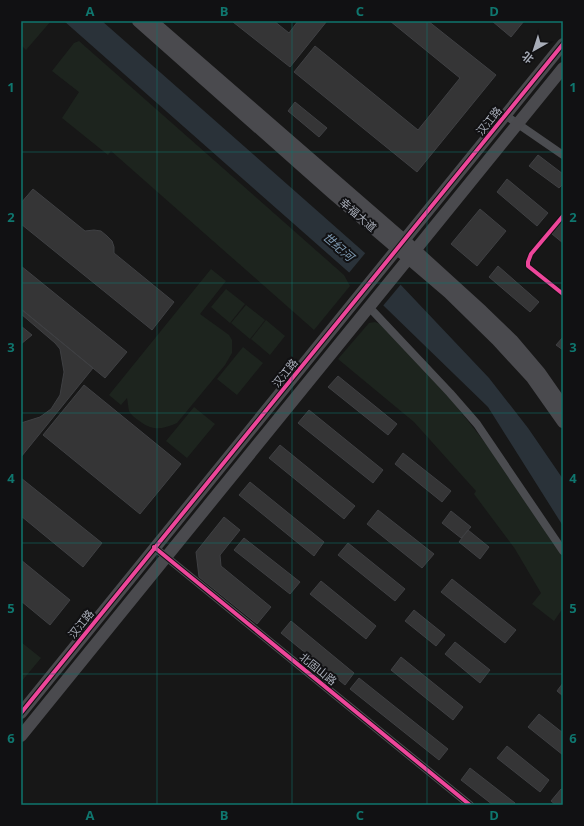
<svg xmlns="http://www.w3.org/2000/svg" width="584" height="826" font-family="'Open Sans','Noto Sans SC',sans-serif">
  <rect width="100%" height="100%" fill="#171717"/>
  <path fill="#1d241e" d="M21,21h30l-25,29 -5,-5z
    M79,41l265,234 6,11 -36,44 -203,-179 -3,4 -46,-37 17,-26 -27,-21 22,-28z
    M211,269l15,12 -26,33 29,21 3,5v13l-7,12 -48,58c-16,7 -25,8 -39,-3 -3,-2 -7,-5 -9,-9 -1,-4 -1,-9 -2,-13l-6,7 -12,-10z
    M226,289l19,15 -15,19 -19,-16z
    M246,305l19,15 -15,19 -19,-16z
    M266,320l19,16 -15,19 -19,-16z
    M375,322l5,2 70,74 40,51 73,108v51l-9,13 -22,-17 9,-11 -26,-44 -41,-55 2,-3 -62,-69 -76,-63 31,-36z
    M243,347l20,16 -26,32 -20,-16z
    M194,407l21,17 -28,34 -21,-17z
    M21,642l20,16 -20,24z"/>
  <path fill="#2a3239" d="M64,21h38l297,262 90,95 39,50 35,51v47l-75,-119 -135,-131z"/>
  <path fill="#171717" d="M367,251l35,32 -20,24 -34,-33z"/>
  <path fill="#353536" stroke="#3f4043" d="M234,21h40l15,12 9,-12h29l-37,46 -57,-45z
    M390,21h38l68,54 -79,97 -123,-100 21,-26 103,84 42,-52z
    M492,21h32l-13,16z
    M295,102l32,26 -8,9 -31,-26z
    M538,155l25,19v10l-4,4 -30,-22z
    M507,179l41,34 -11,13 -40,-34z
    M33,189l52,42 9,-1 7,1 6,5 5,5 2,6v6l60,49 -22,28 -131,-106v-21z
    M480,209l26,22 -29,35 -26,-22z
    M561,223l2,1v19l-11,-9z
    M21,266l106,86 -22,26 -84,-69z
    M498,266l41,36 -9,10 -41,-35z
    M21,309l72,59 -72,89v-34l19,-6 11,-8 9,-14 4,-23 -4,-23 -5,-6 -34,-29z
    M21,326l11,9 -11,9z
    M563,337v13l-7,-5z
    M338,376l59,48 -9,11 -60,-48z
    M84,385l97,79 -41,50 -97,-79z
    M309,410l74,60 -10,13 -75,-60z
    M280,445l75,61 -11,13 -75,-61z
    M403,453l48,38 -9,11 -47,-38z
    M21,478l81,65 -19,24 -62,-51z
    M250,482l74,60 -10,14 -75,-61z
    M378,510l56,44 -12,14 -55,-44z
    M451,511l20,16 -10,11 -19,-15z
    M224,517l16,13 -20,25 1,11 50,41 -14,17 -58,-47 -3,-25z
    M468,530l21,17 -9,12 -21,-17z
    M244,538l56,44 -10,12 -56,-44z
    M348,543l57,46 -10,12 -57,-46z
    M21,560l49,40 -20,25 -29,-24z
    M452,579l64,51 -11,13 -64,-51z
    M321,581l55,45 -10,13 -56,-45z
    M414,610l31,25 -9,11 -31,-25z
    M291,621l63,52 -9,12 -64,-52z
    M455,642l35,28 -10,13 -35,-29z
    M401,657l62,50 -10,13 -62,-50z
    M359,678l89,71 -9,11 -89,-71z
    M563,683v13l-6,-5z
    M539,714l24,19v22l-35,-28z
    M507,746l42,34 -9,12 -43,-34z
    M470,768l45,35 -1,2h-21l-32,-25z
    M561,789l2,1v15h-7l-5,-4z"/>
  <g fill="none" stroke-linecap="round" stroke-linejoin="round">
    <path stroke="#4b4c50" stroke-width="8" d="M505,115l58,40
      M369,307l81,86 27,31 86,127
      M154,547l316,258"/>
    <path stroke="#4a4a4e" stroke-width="12" d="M138,21l194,172 117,100 48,47 35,38 31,44
      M152,21l252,219 78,71 30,29 28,33 23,33
      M21,713l542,-669
      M21,736l542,-668"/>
    <defs>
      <path id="cycleway" d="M563,216l-32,38 -3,8v4l35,28
        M154,547l316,258
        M21,713l542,-669"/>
    </defs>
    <use href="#cycleway" stroke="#111113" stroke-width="6"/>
    <use href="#cycleway" stroke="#ed469a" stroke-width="4"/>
  </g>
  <path fill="none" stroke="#0f766e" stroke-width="1" stroke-opacity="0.55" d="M157,21v784M292,21v784M427,21v784M21,152h542M21,283h542M21,413h542M21,543h542M21,674h542"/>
  <g text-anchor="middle" stroke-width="4" stroke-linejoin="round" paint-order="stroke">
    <g font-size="11" fill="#a8adb8" stroke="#111113">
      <text transform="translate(489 121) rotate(-51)" y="4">汉江路</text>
      <text transform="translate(358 215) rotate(41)" y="4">幸福大道</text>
      <text transform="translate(285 373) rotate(-51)" y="4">汉江路</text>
      <text transform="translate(81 624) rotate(-51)" y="4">汉江路</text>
      <text transform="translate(318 669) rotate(39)" y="4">北固山路</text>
    </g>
    <g font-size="12" font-style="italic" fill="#7f9bb3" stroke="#111113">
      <text transform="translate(338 247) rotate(41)" y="4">世纪河</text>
    </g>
  </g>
  <rect width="584" height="826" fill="none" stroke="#111113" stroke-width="44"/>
  <g transform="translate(534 50) rotate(219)" stroke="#111113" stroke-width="3" paint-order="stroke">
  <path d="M0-3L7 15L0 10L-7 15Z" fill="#a8adb8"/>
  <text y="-6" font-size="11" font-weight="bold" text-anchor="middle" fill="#a8adb8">北</text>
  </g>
  <rect x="22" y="22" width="540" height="782" fill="none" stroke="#0f766e" stroke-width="1.5"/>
  <g font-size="13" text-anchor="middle" font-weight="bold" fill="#0f766e">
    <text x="90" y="16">A</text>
    <text x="224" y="16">B</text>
    <text x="360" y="16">C</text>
    <text x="494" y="16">D</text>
    <text x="11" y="92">1</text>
    <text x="573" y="92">1</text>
    <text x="11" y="222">2</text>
    <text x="573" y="222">2</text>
    <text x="11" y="352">3</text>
    <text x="573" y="352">3</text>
    <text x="11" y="483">4</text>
    <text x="573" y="483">4</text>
    <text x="11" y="613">5</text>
    <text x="573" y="613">5</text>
    <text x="11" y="743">6</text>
    <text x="573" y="743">6</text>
    <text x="90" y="820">A</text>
    <text x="224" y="820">B</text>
    <text x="360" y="820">C</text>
    <text x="494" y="820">D</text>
  </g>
</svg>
